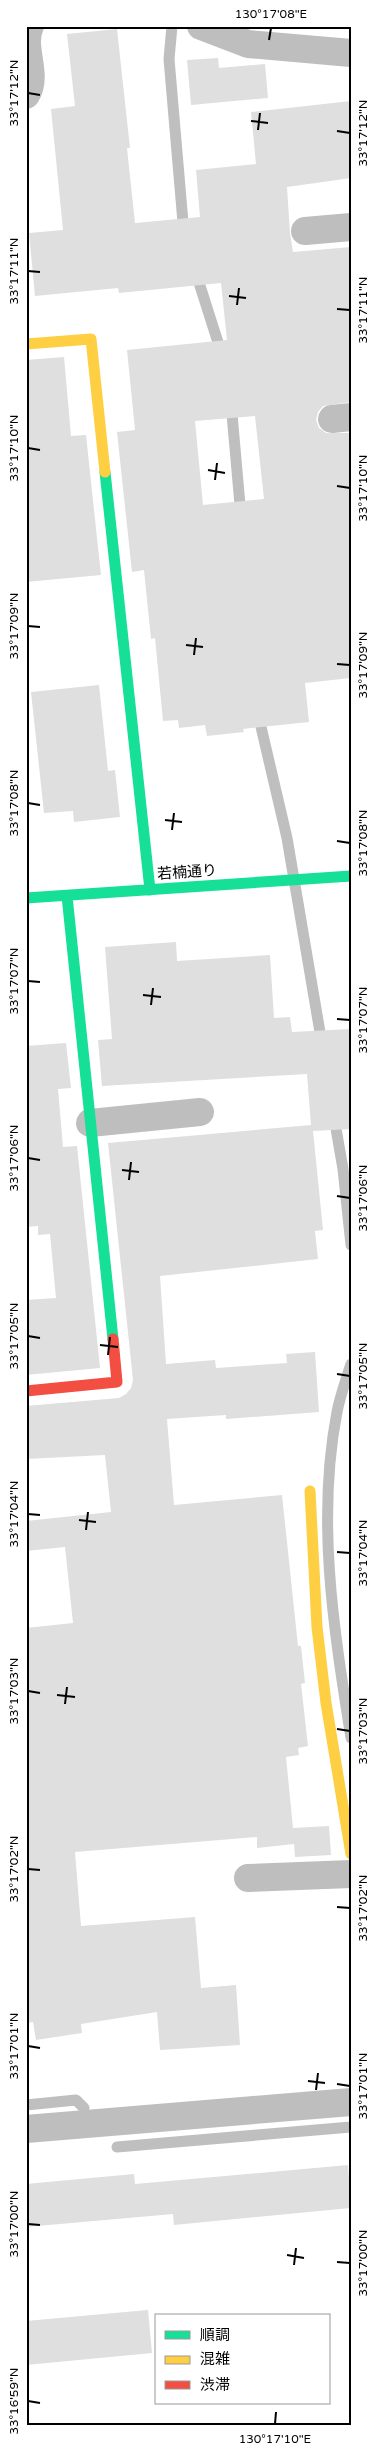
<svg xmlns="http://www.w3.org/2000/svg" width="377" height="2452" font-family="'Varela Round','Noto Sans JP',sans-serif">
  <rect width="100%" height="100%" fill="#fff"/>
  <g fill="none" stroke-linecap="round" stroke-linejoin="round">
    <path stroke="#bfbfbf" stroke-width="11" d="M172,26l-3,33 15,175
      M195,270l27,85
      M231,403l10,113
      M258,714l29,124 35,206
      M334,1117l9,52 8,76
      M351,1364c-5,16 -11,32 -14,48 -21,109 -3,218 14,326
      M26,2105l50,-5 8,8
      M117,2147l234,-20"/>
  </g>
  <path fill="#dfdfdf" fill-rule="evenodd" d="M117,29l13,119h-3l8,75 65,-6 -4,-47 60,-6 -5,-52 100,-11v77l-64,9 3,46 3,19 58,-5v155l-28,4 -5,6 -2,8 3,8 7,5h25v245l-46,5 4,39 -66,7 1,3 -37,4 -2,-11 -26,3 -1,-8 -15,1 -8,-83 -4,1 -7,-69 -12,2 -15,-140 18,-2 -8,-80 100,-10 -6,-57 -102,10 -1,-5 -83,8 -6,-63 34,-3 -12,-121 24,-3 -8,-72zM255,416l9,83 -61,6 -8,-84z
    M218,58l1,10 46,-4 3,34 -77,7 -4,-45z
    M64,357l7,79 15,-1 15,140 -75,7v-222z
    M99,685l9,86 7,-1 5,47 -46,5 -1,-11 -29,2 -13,-121z
    M176,942l1,19 93,-6 4,63 16,-1 2,15 59,-3v100l-38,2 10,99 -8,1 3,28 -158,17 6,88 49,-4 1,8 71,-5 -1,-9 29,-2 4,60 -93,7v-4l-59,4 7,86 108,-10 16,151h3l4,37 -4,1 7,62 -10,2 1,7 -13,2 7,71 36,-2 2,29 -36,2 -1,-13 -37,4v-11l-182,15 6,74 114,-9 6,71 35,-3 4,60 -80,5 -3,-38 -76,12 1,9 -46,7 -3,-18 -7,1v-395l47,-5 -8,-76 -39,4v-30l85,-9 -6,-57 -79,4v-53l93,-8 7,-4 5,-6 2,-8 -25,-237 203,-18 -4,-51 -205,12 -4,-46 14,-1 -7,-92z
    M66,1043l5,45 -13,1 5,58 14,-1 23,222 -74,7v-75l30,-2 -6,-64 -12,1v-9l-12,1v-181z
    M348,2165l3,43 -177,17 -1,-11 -147,13v-43l108,-10 1,10z
    M148,2310l4,43 -126,12v-44z"/>
  <g fill="none" stroke-linecap="round" stroke-linejoin="round">
    <path stroke="#bebebe" stroke-width="28" d="M201,26l47,18 103,9
      M26,95c13,-21 -6,-47 4,-69
      M305,231l46,-4
      M332,419l19,-2
      M90,1123l110,-11
      M248,1878l103,-4
      M26,2129l325,-27"/>
    <path stroke="#16e098" stroke-width="11" d="M105,472l45,418
      M67,896l46,443
      M26,898l325,-22"/>
    <path stroke="#ffcf43" stroke-width="11" d="M26,344l65,-5 14,133
      M310,1491l7,136 9,76 25,151"/>
    <path stroke="#f24e42" stroke-width="11" d="M26,1391l91,-9 -4,-43"/>
  </g>
  <path fill="none" stroke="#000" stroke-width="2" d="M269,40l2,-12M28,93l12,2M251,121l17,2M258,130l2,-17M337,131l13,2M28,271l12,1M229,296l17,2M237,305l2,-17M337,309l13,1M28,448l12,2M208,470l17,3M215,480l2,-17M337,486l13,2M28,626l12,1M186,645l17,2M194,655l2,-17M337,664l13,1M28,803l12,2M165,820l17,2M172,830l2,-17M337,841l13,2M28,981l12,1M143,995l18,2M151,1005l2,-17M337,1019l13,1M28,1158l12,2M122,1170l17,2M129,1180l2,-18M337,1196l13,2M28,1336l12,2M100,1345l18,2M108,1355l2,-18M337,1374l13,2M28,1514l12,1M79,1520l17,2M86,1530l2,-18M337,1552l13,1M28,1691l12,2M57,1695l18,2M65,1704l2,-17M337,1729l13,2M28,1869l12,1M337,1907l13,1M28,2046l12,2M308,2081l17,2M337,2084l13,2M316,2090l2,-17M28,2224l12,1M287,2255l17,3M337,2262l13,1M294,2265l2,-17M28,2401l12,2M275,2424l1,-12"/>
  <g text-anchor="middle" stroke-width="4.5" stroke-linejoin="round" paint-order="stroke">
    <g font-size="15" fill="#000" stroke="#fff">
      <text transform="translate(187 872) rotate(-4)" y="5">若楠通り</text>
    </g>
  </g>
  <rect width="377" height="2452" fill="none" stroke="#ffffff" stroke-width="55"/>
  <rect x="155" y="2314" width="175" height="90" fill="#ffffff" stroke="#999999"/>
  <rect x="165" y="2331" width="25" height="8" fill="#16e098" stroke="#999999"/>
  <text x="200" y="2340" font-size="15" fill="#000000">順調</text>
  <rect x="165" y="2356" width="25" height="8" fill="#ffcf43" stroke="#999999"/>
  <text x="200" y="2364" font-size="15" fill="#000000">混雑</text>
  <rect x="165" y="2381" width="25" height="8" fill="#f24e42" stroke="#999999"/>
  <text x="200" y="2390" font-size="15" fill="#000000">渋滞</text>
  <rect x="28" y="28" width="322" height="2396" fill="none" stroke="#000" stroke-width="2"/>
  <g font-size="12" text-anchor="middle" fill="#000">
    <text x="271" y="18">130°17'08"E</text>
    <text transform="translate(14 93) rotate(-90)" y="4">33°17'12"N</text>
    <text transform="translate(363 133) rotate(-90)" y="4">33°17'12"N</text>
    <text transform="translate(14 271) rotate(-90)" y="4">33°17'11"N</text>
    <text transform="translate(363 310) rotate(-90)" y="4">33°17'11"N</text>
    <text transform="translate(14 448) rotate(-90)" y="4">33°17'10"N</text>
    <text transform="translate(363 488) rotate(-90)" y="4">33°17'10"N</text>
    <text transform="translate(14 626) rotate(-90)" y="4">33°17'09"N</text>
    <text transform="translate(363 665) rotate(-90)" y="4">33°17'09"N</text>
    <text transform="translate(14 803) rotate(-90)" y="4">33°17'08"N</text>
    <text transform="translate(363 843) rotate(-90)" y="4">33°17'08"N</text>
    <text transform="translate(14 981) rotate(-90)" y="4">33°17'07"N</text>
    <text transform="translate(363 1020) rotate(-90)" y="4">33°17'07"N</text>
    <text transform="translate(14 1158) rotate(-90)" y="4">33°17'06"N</text>
    <text transform="translate(363 1198) rotate(-90)" y="4">33°17'06"N</text>
    <text transform="translate(14 1336) rotate(-90)" y="4">33°17'05"N</text>
    <text transform="translate(363 1376) rotate(-90)" y="4">33°17'05"N</text>
    <text transform="translate(14 1514) rotate(-90)" y="4">33°17'04"N</text>
    <text transform="translate(363 1553) rotate(-90)" y="4">33°17'04"N</text>
    <text transform="translate(14 1691) rotate(-90)" y="4">33°17'03"N</text>
    <text transform="translate(363 1731) rotate(-90)" y="4">33°17'03"N</text>
    <text transform="translate(14 1869) rotate(-90)" y="4">33°17'02"N</text>
    <text transform="translate(363 1908) rotate(-90)" y="4">33°17'02"N</text>
    <text transform="translate(14 2046) rotate(-90)" y="4">33°17'01"N</text>
    <text transform="translate(363 2086) rotate(-90)" y="4">33°17'01"N</text>
    <text transform="translate(14 2224) rotate(-90)" y="4">33°17'00"N</text>
    <text transform="translate(363 2263) rotate(-90)" y="4">33°17'00"N</text>
    <text transform="translate(14 2401) rotate(-90)" y="4">33°16'59"N</text>
    <text x="275" y="2443">130°17'10"E</text>
  </g>
</svg>
